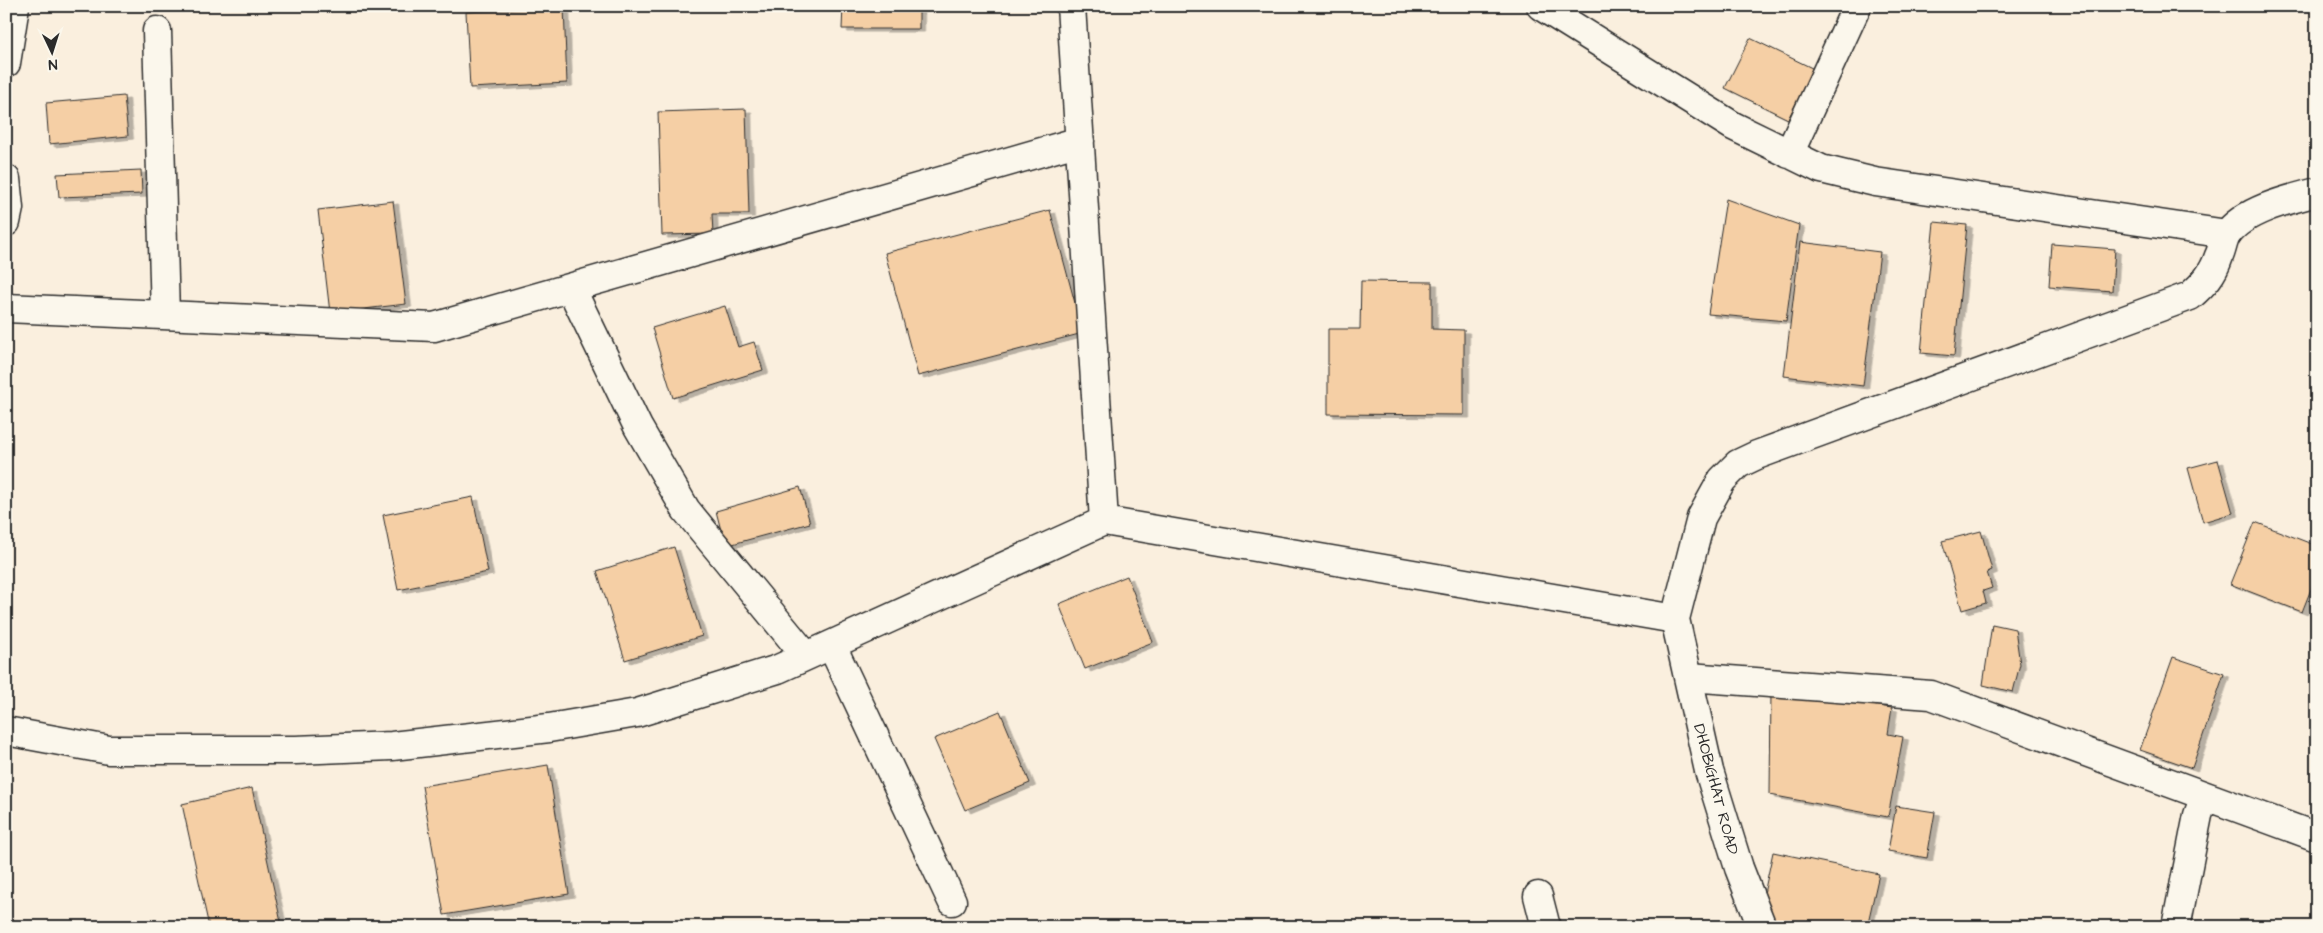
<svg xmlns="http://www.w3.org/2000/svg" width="2323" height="933" font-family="'Architects Daughter',sans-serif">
  <defs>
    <filter id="shadow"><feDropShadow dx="5.5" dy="3" stdDeviation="0" flood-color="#0004"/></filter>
  </defs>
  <rect width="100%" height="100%" fill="#faefde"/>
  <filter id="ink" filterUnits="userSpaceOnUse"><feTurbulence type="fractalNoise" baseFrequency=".02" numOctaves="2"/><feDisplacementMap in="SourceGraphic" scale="10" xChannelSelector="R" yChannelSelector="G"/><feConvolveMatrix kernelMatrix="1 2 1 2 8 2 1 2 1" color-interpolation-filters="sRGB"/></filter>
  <g filter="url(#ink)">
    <path fill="#f5cfa5" stroke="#2b2b2b" filter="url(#shadow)" d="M843,6h76v23h-77z
      M564,7l3,76 -97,5 -4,-76z
      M1750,38l64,31 -26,50 -63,-31z
      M124,96l4,40 -79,8 -3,-41z
      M746,109l3,105h-37l1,20 -51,1 -4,-123z
      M141,170l1,24 -83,3 -2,-23z
      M1726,199l73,26 -13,96 -78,-7z
      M393,201l13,103 -76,9 -12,-103z
      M1050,210l33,123 -165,43 -33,-123z
      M1934,222l33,3 -13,131 -33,-3z
      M1800,242l80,10 -17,134 -79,-10z
      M2052,244l63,5 -3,42 -63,-5z
      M1361,281l71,1v47l32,1v85l-136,-1v-85h32z
      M725,306l13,41 16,-5 9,28 -90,28 -21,-70z
      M2218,460l15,53 -30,9 -15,-54z
      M800,487l10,36 -85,23 -9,-35z
      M473,497l15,75 -90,18 -15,-75z
      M2255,522l62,24v28l-15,38 -72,-28z
      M1981,531l11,39 -5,2 5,16 -9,3 3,12 -24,7 -20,-69z
      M674,547l28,89 -77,24 -28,-89z
      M1127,576l26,66 -68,27 -26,-65z
      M1992,624l23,5 5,35 -7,28 -30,-7z
      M2173,657l51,17 -32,94 -52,-18z
      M1771,691l121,17 -4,26 15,3 -15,80 -118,-22z
      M1000,711l30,72 -65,27 -31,-71z
      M548,765l21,129 -125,21 -22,-129z
      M252,788l30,139h-73l-27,-123z
      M1896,806l39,6 -8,46 -39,-7z
      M1773,852l106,22 -12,53h-58l-50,-10z"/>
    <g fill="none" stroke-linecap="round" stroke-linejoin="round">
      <defs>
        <path id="street" d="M1071,6l33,515 571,98
          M1541,6l192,120 88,43 54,13 352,52
          M157,31l8,284
          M6,63l9,-57
          M1789,154l68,-148
          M6,179l3,29 -3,14
          M571,288l67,139 48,83 120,146
          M6,308l428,19 646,-186
          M832,646l120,255
          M1689,677l242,18 386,142
          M6,731l103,19h187l96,-4 157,-18 88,-15 141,-44 326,-148
          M1538,896l8,31
          M2176,927l22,-112 7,-19"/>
        <path id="secondary" d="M1762,927l-23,-59 -30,-97 -34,-152 26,-101 21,-38 16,-16 19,-9 433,-159c14,-12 23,-22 29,-40 3,-6 4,-16 8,-22 17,-24 63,-35 90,-42"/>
      </defs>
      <use href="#street" stroke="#2b2b2b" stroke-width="31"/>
      <use href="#secondary" stroke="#2b2b2b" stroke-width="31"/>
      <use href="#street" stroke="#fbf7ec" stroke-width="28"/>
      <use href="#secondary" stroke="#fbf7ec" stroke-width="28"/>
    </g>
  </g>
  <g text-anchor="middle" stroke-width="5" stroke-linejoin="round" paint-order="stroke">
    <g font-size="16" fill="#2b2b2b" stroke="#fbf7ec">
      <text transform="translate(1717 789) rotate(75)" y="6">DHOBIGHAT ROAD</text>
    </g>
  </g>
  <rect width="2323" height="933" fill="none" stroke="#fbf7ec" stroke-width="25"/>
  <rect x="12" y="12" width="2298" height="908" fill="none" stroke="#2b2b2b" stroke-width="2" filter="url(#ink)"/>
  <g transform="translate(52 52) rotate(176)" stroke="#fbf7ec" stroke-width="4" paint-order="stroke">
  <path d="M0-4L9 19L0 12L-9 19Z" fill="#2b2b2b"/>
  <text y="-8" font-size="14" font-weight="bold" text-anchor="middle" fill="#2b2b2b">N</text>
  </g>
</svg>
